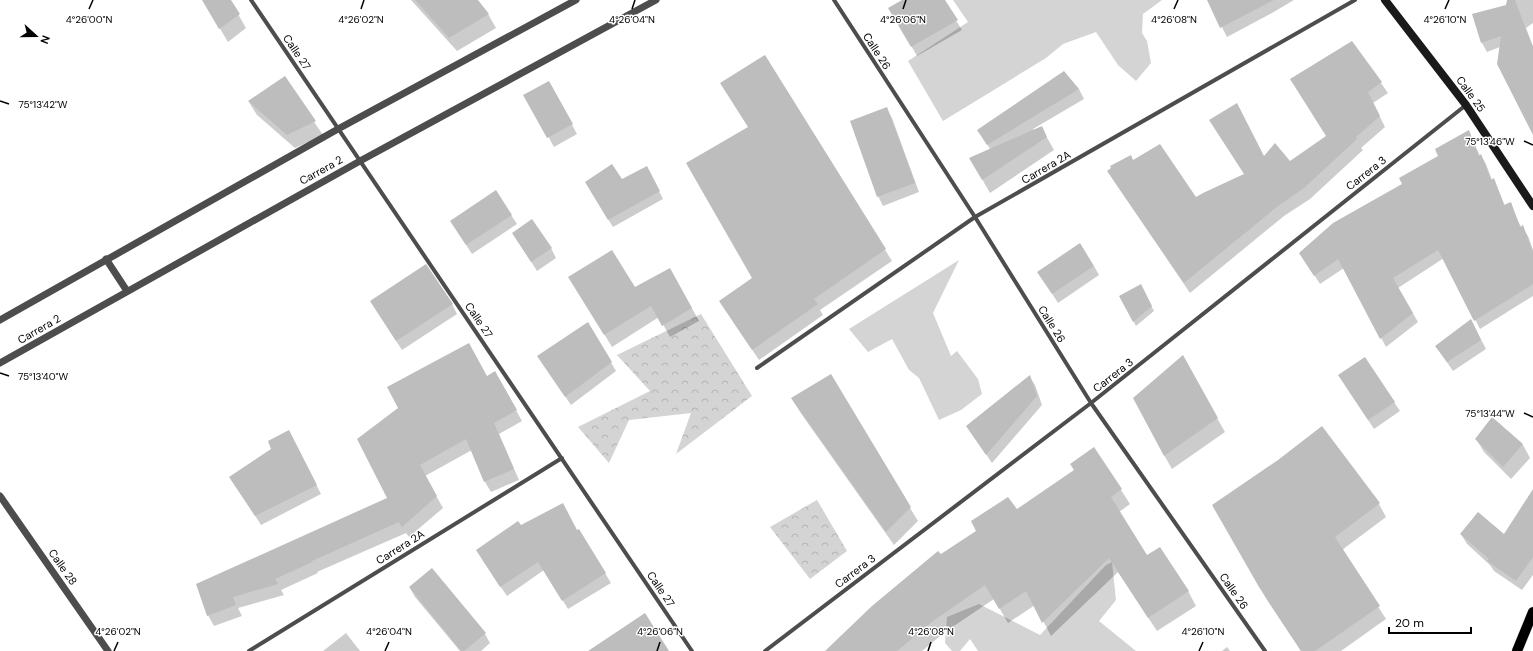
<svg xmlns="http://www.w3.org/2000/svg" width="1533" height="651" font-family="'DM Sans',sans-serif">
  <defs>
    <pattern id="forest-crowns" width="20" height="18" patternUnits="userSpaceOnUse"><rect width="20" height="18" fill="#d4d4d4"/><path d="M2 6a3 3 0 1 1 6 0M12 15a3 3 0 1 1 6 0" fill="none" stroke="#b4b4b4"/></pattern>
  </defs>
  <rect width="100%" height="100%" fill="#fff"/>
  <path fill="url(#forest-crowns)" d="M701,314l51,82 -76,58 15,-41 -62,7 -20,43 -31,-36 72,-36 -33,-36z
    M817,500l30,51 -37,28 -40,-52z"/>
  <path fill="#d4d4d4" d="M953,0h209l-19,14 -1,19 5,8 4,22 -15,18 -18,-16 -22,-33 -33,12 -17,14 -103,63 -35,-60 60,-39z
    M959,260l-26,53 18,43 6,-5 21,28 4,15 -21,16 -22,10 -20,-42 -10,-8 -17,-31 -24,13 -19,-23z
    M1112,562l4,38 -17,21 37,30h-158l-8,-12 -10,12h-8l-7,-8 2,-26 32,-13 61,31 66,-70z"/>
  <path fill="#0003" d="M203,0h27l16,28 -18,14z
    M411,0h65l12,14 8,14 -39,23z
    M904,0h39l19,30 -45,26 -27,-47z
    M1208,0h86l-22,13 -45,24z
    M1507,0h26v23l-7,5 7,18v75l-33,-74 -13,5 -5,-9 -9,-29 34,-8z
    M1352,42l36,51 -15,10 12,24 -24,21 2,2 -53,49 -26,17 -94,77 -76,-112 19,-20 63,38 49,-24 19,-17 26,5 37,-27z
    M765,56l127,205 -72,49 3,5 -64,45 -39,-58 33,-24 -4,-150z
    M1064,73l15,16 5,10 -51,30 1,1 7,-3 13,23 -64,43 -20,-35 20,-9 -6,-10z
    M284,78l39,57 -28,13 -38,-33 -8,-13z
    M549,82l28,52 -23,13 -29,-52z
    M887,109l5,9 27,74 -36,14 -5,-10z
    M1469,132l11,24 1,-1 5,9 6,16h1l5,9 7,17 5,-3 11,24h1l6,9 5,14v46l-53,33 -36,-71 -46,30 20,34 -32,25 -42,-79 -24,16 -14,-22 134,-105z
    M651,175l12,24 -50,28 -23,-37 31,-10z
    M511,215l6,9 -45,30 -15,-23z
    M513,233l38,15 5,10 -19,13z
    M1094,266l5,9 -41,28 -14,-22z
    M670,269l29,52 -29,16 -11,-20 -47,30 -35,-58h58z
    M1143,290l11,21 -18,15 -16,-30z
    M371,302l81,2 5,10 -55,36z
    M1471,320l15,29 -33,22 -11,-16z
    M588,323l28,48 -45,34 -27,-40z
    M1182,357l43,75 -53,37 -8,-14z
    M495,373l27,48 -23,13 20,46 -28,12 -6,-10 -13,-32 -47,26 18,32 -34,29 -3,-4 -89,39 1,1 -37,17 3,5 -46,13 4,8 -28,10 -6,-11 -11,-30 191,-86 99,-122z
    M1029,376l6,9 7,20 -50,58 -25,-37z
    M1345,385l49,17 6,9 -26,18z
    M792,399l118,109 8,13 -24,24 -94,-133z
    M1493,418l30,27 7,13 -19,21 -27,-27 -8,-13z
    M1322,428l57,76 7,13 -44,33 44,69 -45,32h-40l-34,-51 -54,-95 65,-44z
    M289,431l32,63 -60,31 -25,-39z
    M1094,448l36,56 -11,8 28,44 41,35 8,15 -39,25 -39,-59 -67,64 -16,-31 -27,18 -14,-24 -49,33 -23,19h-95l114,-95 75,-45 59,-41z
    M1533,491v84l-11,15 -28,-19 -4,-6 -23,-21 -6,-10 43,1z
    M521,526l56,5 2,-1 32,53 -43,26 -24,-39 -37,26 -25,-37z
    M410,588l75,46 5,9 -9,8h-21l-45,-54z
    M346,633l14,18h-37z
    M1227,647l3,4h-8z"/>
  <path fill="#bdbdbd" d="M202,0h29l9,14 -21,15z
    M415,0h63l11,14 -40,24z
    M902,0h43l13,20 -47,27 -23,-39z
    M1207,0h67l-54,28z
    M1507,0h8l18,48v87l-36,-71 4,-28 -20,7 -9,-29 34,-9z
    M1352,41l30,41 -14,10 12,24 -24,21 1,2 -53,49 -26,18 -94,77 -77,-112 4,-3 -1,-2 21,-11 2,5 27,-16 36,53 7,-4 41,-19 -35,-54 28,-17 27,53 11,-13 15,18 36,-25 -36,-57z
    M765,55l121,194 -72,50 4,5 -66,46 -33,-49 33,-23 -66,-115 62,-36 -28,-44z
    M1064,71l15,18 -92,56 -10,-15z
    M285,76l31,45 -29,14 -39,-34z
    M549,81l24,43 -26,14 -24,-43z
    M887,107l28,76 -38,14 -27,-76z
    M1042,126l5,11 -65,43 -13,-22z
    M1469,130l10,26 2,-2 10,26 3,-2 10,27 7,-3 9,25 3,-2 10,27v32l-59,37 -36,-71 -45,28 20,35 -33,26 -42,-80 -24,17 -15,-23 34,-30 69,-39 -3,-6 39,-22 -3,-7z
    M612,164l10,15 25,-13 13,25 -52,29 -23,-38z
    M496,190l16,25 -46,30 -16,-24z
    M532,219l20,29 -21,14 -19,-29z
    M1080,243l14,23 -42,28 -15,-22z
    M612,250l23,37 35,-19 22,40 -30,18 -11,-20 -47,29 -36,-58z
    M426,264l27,40 -57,37 -26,-40z
    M1141,284l11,22 -19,16 -14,-26z
    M1471,319l10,21 -34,22 -12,-16z
    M588,322l24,40 -47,35 -28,-41z
    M469,343l18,33 8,-5 22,39 -23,13 20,46 -30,13 -18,-43 -46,26 17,31 -35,31 -3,-5 -87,39v1l-37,17 3,5 -45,13 3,8 -29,11 -11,-32 191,-86 -30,-59 41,-31 -11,-21z
    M1183,355l35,63 -54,38 -31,-58z
    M1365,357l30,45 -27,18 -30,-45z
    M831,374l80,133 -25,25 -95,-134z
    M1030,375l7,21 -51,59 -20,-29z
    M1492,417l31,27 -20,23 -28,-28z
    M1322,426l58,77 -45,34 45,69 -65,45h-14l-42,-64 -47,-82 66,-45z
    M289,430l28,55 -62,31 -26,-39 42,-28 -3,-8z
    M1094,447l28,42 -11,8 36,58 13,-8 29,44 -41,27 -39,-60 -67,65 -16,-32 -27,18 -14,-24 -52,36 -36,30h-72l47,-45 66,-55 3,3 35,-23 -5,-10 37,-24 9,12 57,-39 -4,-6z
    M1533,489v68l-17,24 -29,-20 2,-2 -29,-25 18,-22 26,22z
    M563,503l14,27 2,-1 27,44 -44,28 -24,-39 -38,25 -24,-37 42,-29 3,4z
    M432,568l54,65 -22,18h-3l-52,-64z
    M645,613l24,38h-81z"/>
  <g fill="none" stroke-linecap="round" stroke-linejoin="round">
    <defs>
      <path id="primary" d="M1517,651l16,-39"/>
    </defs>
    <use href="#primary" stroke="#dbdbdb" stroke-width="11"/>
    <path stroke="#4d4d4d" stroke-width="4" d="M251,0l441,651
      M834,0l141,217 116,186 174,248
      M757,368l218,-151 380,-217
      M249,651l313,-193
      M765,651l326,-248 375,-298"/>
    <path stroke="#4d4d4d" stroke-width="7" d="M106,259l21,32
      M0,320l338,-191 238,-129
      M0,363l360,-202 296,-161
      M0,496l108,155"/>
    <path stroke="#1a1a1a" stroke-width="8" d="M1385,0l81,105 67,101"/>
    <use href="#primary" stroke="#000" stroke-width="10"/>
  </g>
  <path fill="none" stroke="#000" stroke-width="1.5" d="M89,9l4,-9M361,9l3,-9M632,9l3,-9M903,9l3,-9M1174,9l4,-9M1445,9l4,-9M0,101l9,3M1524,141l9,4M0,373l9,3M1524,413l9,4M114,651l4,-9M385,651l4,-9M657,651l3,-9M928,651l3,-9M1199,651l4,-9"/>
  <g text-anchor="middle" stroke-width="3" stroke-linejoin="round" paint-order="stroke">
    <g font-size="11" fill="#000" stroke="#fff">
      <text transform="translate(877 51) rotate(57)" y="4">Calle 26</text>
      <text transform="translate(297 52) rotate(56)" y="4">Calle 27</text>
      <text transform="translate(1471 94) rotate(54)" y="4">Calle 25</text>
      <text transform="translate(1046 167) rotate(-30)" y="4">Carrera 2A</text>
      <text transform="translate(321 170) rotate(-29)" y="4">Carrera 2</text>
      <text transform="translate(1366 173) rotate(-38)" y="4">Carrera 3</text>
      <text transform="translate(479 320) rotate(56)" y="4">Calle 27</text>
      <text transform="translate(1052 324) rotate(58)" y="4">Calle 26</text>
      <text transform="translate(39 329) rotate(-30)" y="4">Carrera 2</text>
      <text transform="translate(1113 375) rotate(-38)" y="4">Carrera 3</text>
      <text transform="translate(400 547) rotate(-32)" y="4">Carrera 2A</text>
      <text transform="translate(63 567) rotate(55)" y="4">Calle 28</text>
      <text transform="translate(855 571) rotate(-37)" y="4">Carrera 3</text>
      <text transform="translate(661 589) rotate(56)" y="4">Calle 27</text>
      <text transform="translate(1234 591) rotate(55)" y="4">Calle 26</text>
    </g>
  </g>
  <g font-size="10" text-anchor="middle" fill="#000" stroke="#fff" stroke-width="3" stroke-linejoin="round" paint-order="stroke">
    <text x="89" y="23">4°26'00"N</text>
    <text x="361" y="23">4°26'02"N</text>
    <text x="632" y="23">4°26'04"N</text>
    <text x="903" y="23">4°26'06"N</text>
    <text x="1174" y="23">4°26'08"N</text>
    <text x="1445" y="23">4°26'10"N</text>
    <text x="43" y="108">75°13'42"W</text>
    <text x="1490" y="145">75°13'46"W</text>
    <text x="43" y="380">75°13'40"W</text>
    <text x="1490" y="417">75°13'44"W</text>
    <text x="118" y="635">4°26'02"N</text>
    <text x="389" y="635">4°26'04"N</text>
    <text x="660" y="635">4°26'06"N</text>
    <text x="931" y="635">4°26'08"N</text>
    <text x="1203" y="635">4°26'10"N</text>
  </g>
  <g transform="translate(36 36) rotate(111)" stroke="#ffffff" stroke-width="3" paint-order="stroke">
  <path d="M0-3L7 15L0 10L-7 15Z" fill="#000000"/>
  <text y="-6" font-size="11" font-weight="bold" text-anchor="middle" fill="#000000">N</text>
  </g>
  <path d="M1389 627v6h82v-6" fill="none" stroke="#000000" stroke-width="2"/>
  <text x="1395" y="627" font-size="12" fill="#000000" stroke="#ffffff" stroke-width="3" paint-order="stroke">20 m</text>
</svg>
